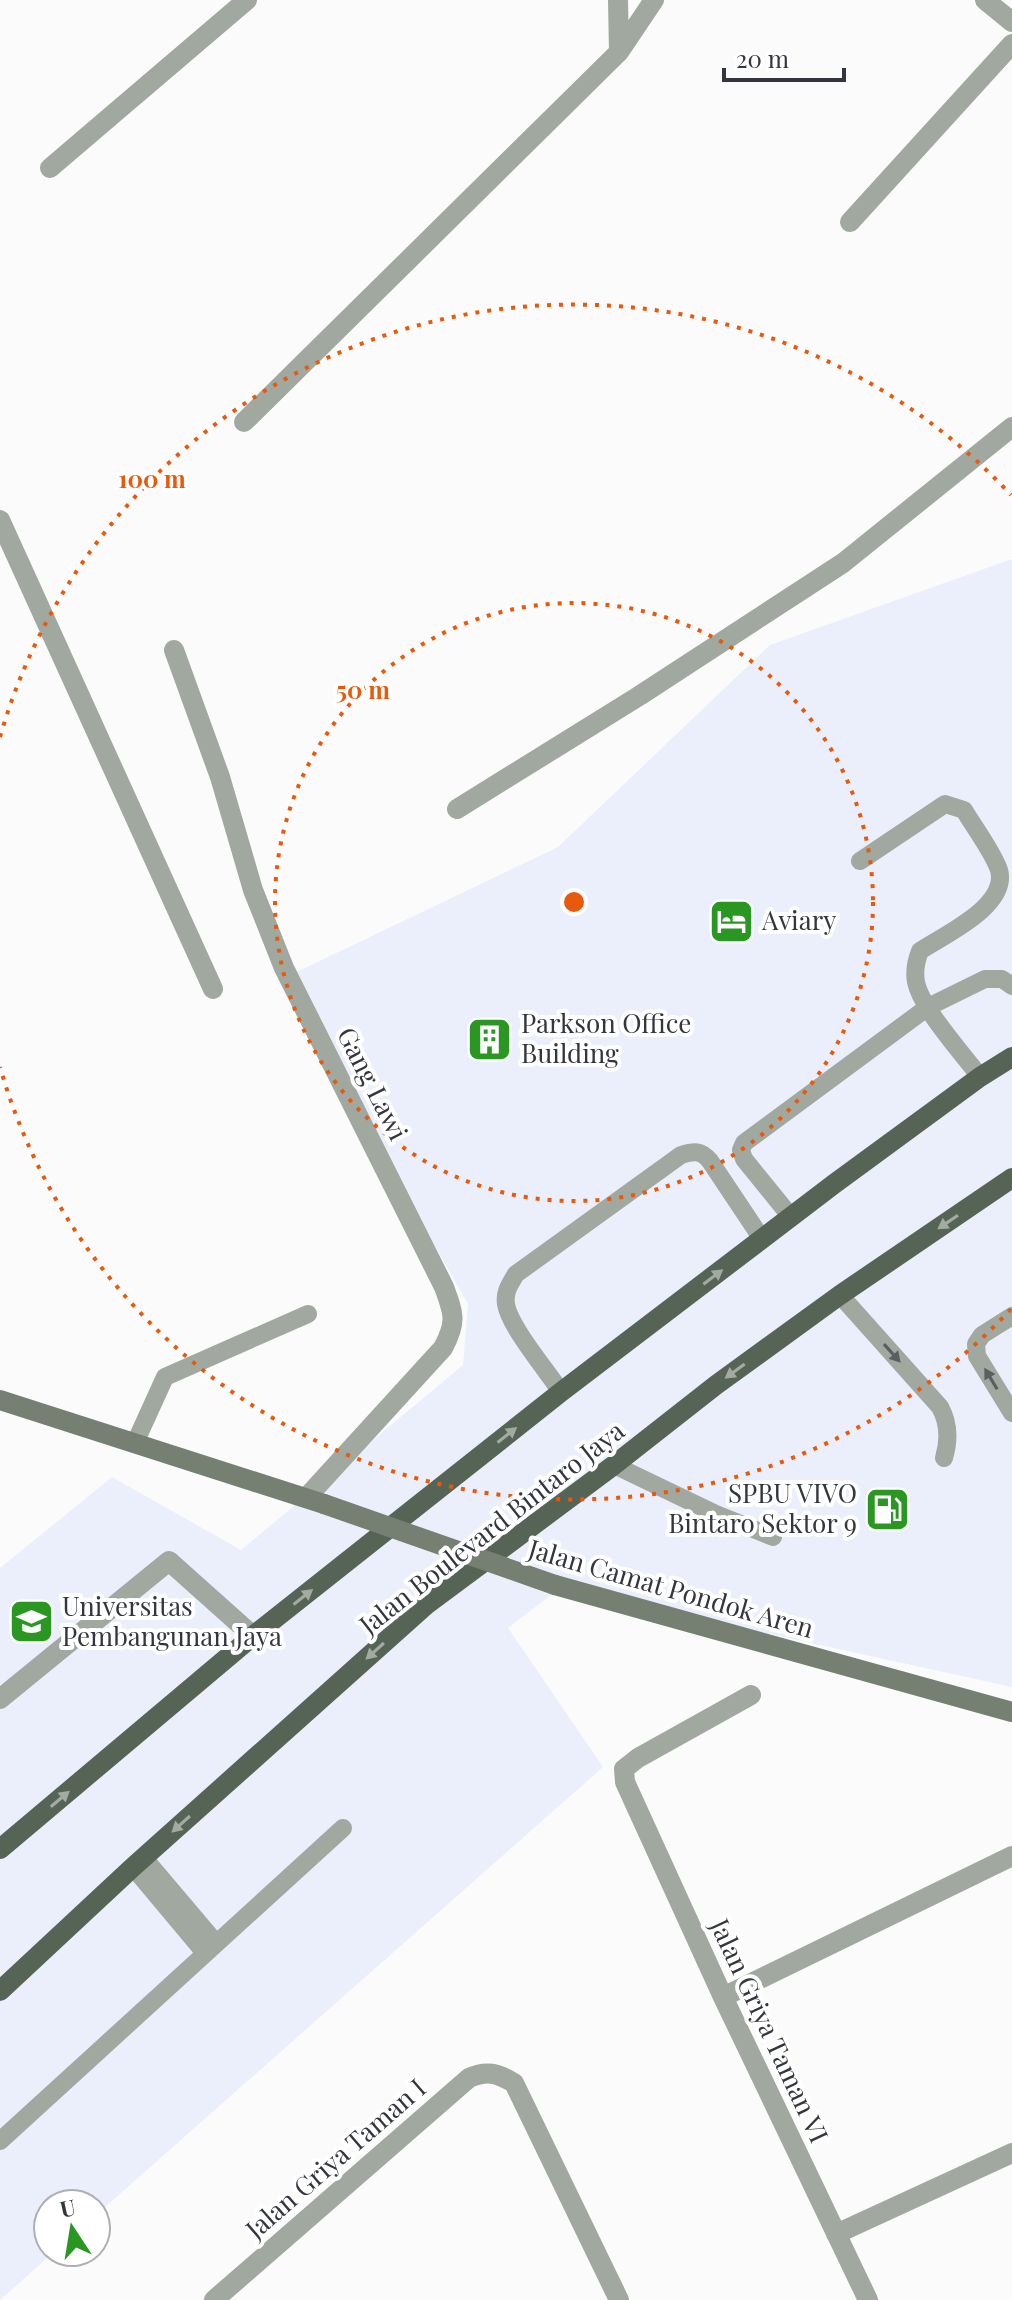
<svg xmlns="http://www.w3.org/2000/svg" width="1012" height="2300" font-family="'Playfair Display',serif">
  <rect width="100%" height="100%" fill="#fbfbfb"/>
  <path fill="#ebeffb" d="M1012,559v1128l-452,-99 -52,40 95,139 -507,448v-11h-48v48h6l-54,48v-732l112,-91 129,73 222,-185 5,-61 -186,-325 276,-132 212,-202z"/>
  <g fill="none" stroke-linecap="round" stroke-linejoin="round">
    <path stroke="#a0a89f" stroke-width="18" d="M860,861l85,-57 19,6c10,17 29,42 35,60 10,36 -55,65 -79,81 -4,10 -6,20 -4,31 5,26 47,72 64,95
      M791,1217l-47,-58 -3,-9 3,-7 184,-136 57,-28h17l10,7
      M840,1295l100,112c9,16 9,34 4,51
      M1012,1316l-30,19 -6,9 1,12 35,57
      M561,1392c-13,-20 -52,-66 -55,-88 -2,-12 4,-20 10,-30l165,-119c13,-4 20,-5 29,6l52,78
      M135,1443l30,-66 143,-63
      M614,1465l102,49 57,23
      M144,1858l72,85
      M133,1867l72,86
      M0,2141l343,-313"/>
    <path stroke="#a0a89f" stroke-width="20" d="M618,0l1,52
      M985,0l27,22
      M50,168l197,-168
      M850,222l162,-178
      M244,422l375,-370 35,-52
      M0,520l213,469
      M174,650l46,127 33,113 31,78 160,319c10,27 13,35 -1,61l-136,149
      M457,809l182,-113 204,-133 169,-136
      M751,1695l-113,63 -14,11 1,13 98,215 145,303
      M0,1699l169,-138 84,75
      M723,1997l289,-141
      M836,2234l176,-81
      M214,2300l255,-222c18,-8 28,-5 45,5l105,217"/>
    <path stroke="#758073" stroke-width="20" d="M0,1400l324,104
      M555,1585l457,127"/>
    <path stroke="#566455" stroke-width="20" d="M0,1849l253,-213 308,-244 273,-208 146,-107 32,-20
      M0,1991l133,-124 293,-262 188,-140 102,-80 124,-90 172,-117"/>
    <path stroke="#758073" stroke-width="20" d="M324,1504l231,81"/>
  </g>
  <defs><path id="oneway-solid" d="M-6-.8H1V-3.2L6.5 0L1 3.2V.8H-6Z" transform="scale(2)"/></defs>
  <g fill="#a2aaa2">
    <use href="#oneway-solid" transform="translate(948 1222) rotate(146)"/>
    <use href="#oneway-solid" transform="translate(713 1277) rotate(-37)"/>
    <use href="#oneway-solid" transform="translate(735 1371) rotate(144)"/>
    <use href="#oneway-solid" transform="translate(507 1435) rotate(-38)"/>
    <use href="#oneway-solid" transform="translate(303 1597) rotate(-38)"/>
    <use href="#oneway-solid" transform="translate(375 1651) rotate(138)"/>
    <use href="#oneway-solid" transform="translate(60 1799) rotate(-40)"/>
    <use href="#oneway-solid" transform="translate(181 1824) rotate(138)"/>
  </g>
  <g fill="#595e61">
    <use href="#oneway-solid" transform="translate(892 1353) rotate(48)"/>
    <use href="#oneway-solid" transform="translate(991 1379) rotate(-121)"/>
  </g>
  <g fill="none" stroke="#e8590c" stroke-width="4" stroke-dasharray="4 8">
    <circle cx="574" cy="902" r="299"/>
    <path d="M1011 1309A597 597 0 0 1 0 1067M0 737A597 597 0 0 1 1011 495"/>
  </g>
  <defs>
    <symbol id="hotel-square" viewBox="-11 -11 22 22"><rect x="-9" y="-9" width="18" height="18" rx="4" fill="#2a9722" stroke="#fff"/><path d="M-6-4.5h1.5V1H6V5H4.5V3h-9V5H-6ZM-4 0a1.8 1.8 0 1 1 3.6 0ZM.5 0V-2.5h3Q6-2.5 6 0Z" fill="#fff"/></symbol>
    <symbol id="building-square" viewBox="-11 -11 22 22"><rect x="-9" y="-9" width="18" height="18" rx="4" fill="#2a9722" stroke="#fff"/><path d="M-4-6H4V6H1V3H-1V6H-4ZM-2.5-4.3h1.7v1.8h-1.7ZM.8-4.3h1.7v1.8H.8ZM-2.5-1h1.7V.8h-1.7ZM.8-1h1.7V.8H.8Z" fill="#fff"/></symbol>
    <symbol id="fuel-square" viewBox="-11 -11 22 22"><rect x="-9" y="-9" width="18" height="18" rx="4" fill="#2a9722" stroke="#fff"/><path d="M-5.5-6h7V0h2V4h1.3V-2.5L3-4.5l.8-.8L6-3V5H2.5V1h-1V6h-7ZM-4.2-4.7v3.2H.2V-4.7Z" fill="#fff"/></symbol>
    <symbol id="university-square" viewBox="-11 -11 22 22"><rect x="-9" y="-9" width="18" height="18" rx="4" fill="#2a9722" stroke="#fff"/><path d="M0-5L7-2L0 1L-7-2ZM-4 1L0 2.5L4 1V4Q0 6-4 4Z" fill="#fff"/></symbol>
  </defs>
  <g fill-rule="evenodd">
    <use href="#hotel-square" x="706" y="896" width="51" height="51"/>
    <use href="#building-square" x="464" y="1014" width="51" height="51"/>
    <use href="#fuel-square" x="862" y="1484" width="51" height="51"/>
    <use href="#university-square" x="6" y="1596" width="51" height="51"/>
  </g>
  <g text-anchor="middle" stroke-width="8" stroke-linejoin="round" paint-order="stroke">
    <g font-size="26" fill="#33363f" stroke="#fff" text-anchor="start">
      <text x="762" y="930">Aviary</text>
      <text x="521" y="1033">Parkson Office<tspan x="521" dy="30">Building</tspan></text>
      <text x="857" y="1503" text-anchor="end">SPBU VIVO<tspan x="857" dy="30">Bintaro Sektor 9</tspan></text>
      <text x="62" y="1616">Universitas<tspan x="62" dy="30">Pembangunan Jaya</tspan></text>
    </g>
    <g font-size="26" fill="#33363f" stroke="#fff">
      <text transform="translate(372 1084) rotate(63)" y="9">Gang Lawi</text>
      <text transform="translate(492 1528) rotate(-38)" y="9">Jalan Boulevard Bintaro Jaya</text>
      <text transform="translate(671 1589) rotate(16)" y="9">Jalan Camat Pondok Aren</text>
      <text transform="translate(769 2031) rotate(65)" y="9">Jalan Griya Taman VI</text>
      <text transform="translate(336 2159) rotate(-41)" y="9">Jalan Griya Taman I</text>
    </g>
  </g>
  <circle cx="574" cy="902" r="12" fill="#e8590c" stroke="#fff" stroke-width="4"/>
  <g font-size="24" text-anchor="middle" font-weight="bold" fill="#e8590c" stroke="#fff" stroke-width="8" stroke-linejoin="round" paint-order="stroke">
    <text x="152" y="488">100 m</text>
    <text x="363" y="699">50 m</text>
  </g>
  <g transform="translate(72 2228) rotate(348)"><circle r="38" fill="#ffffff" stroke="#adafb2" stroke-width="2"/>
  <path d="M0-6L14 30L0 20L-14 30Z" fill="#2a9722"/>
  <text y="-12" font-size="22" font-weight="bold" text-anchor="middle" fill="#33363f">U</text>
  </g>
  <path d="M724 68v12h120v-12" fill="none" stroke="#33363f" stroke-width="4"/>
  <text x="736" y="68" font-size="24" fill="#33363f" stroke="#ffffff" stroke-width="6" paint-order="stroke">20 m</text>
</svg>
